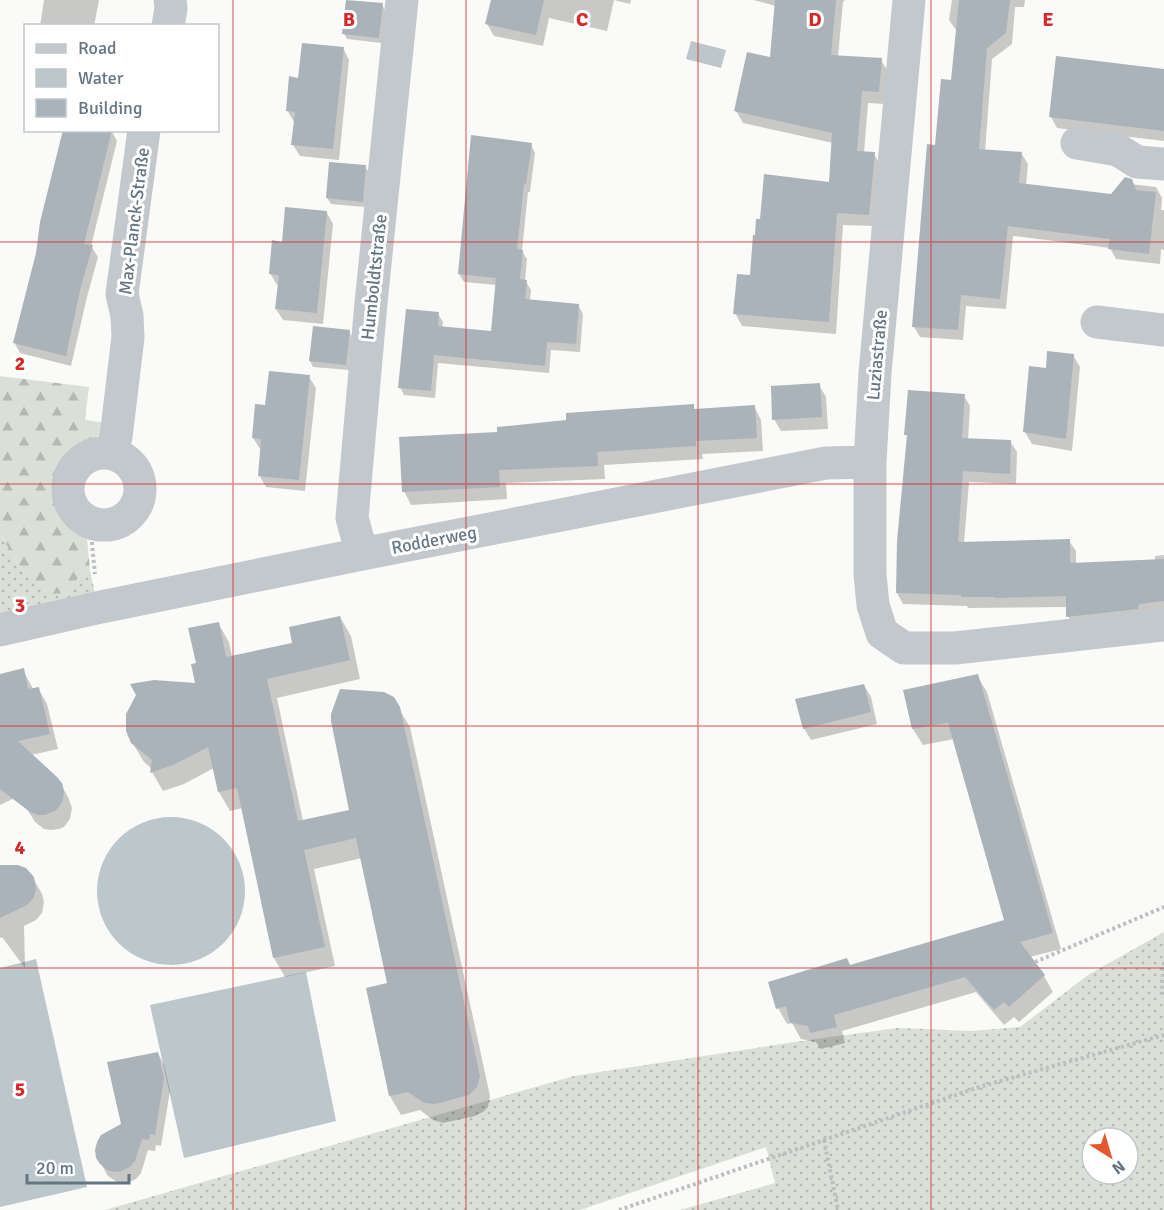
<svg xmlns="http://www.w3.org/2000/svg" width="1164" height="1210" font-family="Signika,sans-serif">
  <defs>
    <pattern id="grass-dots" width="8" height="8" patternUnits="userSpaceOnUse" patternTransform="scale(1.5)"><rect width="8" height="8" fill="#dadfd7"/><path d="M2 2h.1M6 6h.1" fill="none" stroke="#b4b9b4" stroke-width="1.8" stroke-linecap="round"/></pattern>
    <pattern id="forest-firs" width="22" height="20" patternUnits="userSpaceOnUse" patternTransform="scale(1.5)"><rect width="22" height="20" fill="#dadfd7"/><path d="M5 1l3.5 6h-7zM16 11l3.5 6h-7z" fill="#b4b9b4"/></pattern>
  </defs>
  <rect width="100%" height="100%" fill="#fafaf8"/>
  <path fill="url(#grass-dots)" fill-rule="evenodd" d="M0,534l26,43 50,3 14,-10 5,24 -95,21z
    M1164,932v278h-484l95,-27 -9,-36 -186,63h-475l469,-134 220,-34 104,-14 73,3 49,-4 68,-52zM1092,1138h36v36h-36z"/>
  <path fill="url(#forest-firs)" d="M0,376l89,11 -4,33 21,3 -5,12c-13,6 -27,8 -37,20 -4,4 -7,11 -8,17 -9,31 4,52 31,66l3,32 -14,10 -5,13 -22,1 -23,-17 -26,-43z"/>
  <path fill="#bbc7cb" d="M691,41l35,9 -5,18 -35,-9z
    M97 891a74 74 0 1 1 148 0a74 74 0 1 1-148 0Z
    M36,959l51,228 -87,20v-239z
    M306,972l30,149 -152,37 -34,-153z"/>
  <path fill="#0003" d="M44,0h55l-5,26h-54z
    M492,0h139l-1,4 -16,-4 -7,31 -58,-13 -6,28 -49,-10 -7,-12z
    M753,0h92l-2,2 -5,55 43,3 7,12 -3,32 -17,-1 -4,50 10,1 7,12 -5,60 -33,-1 -7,109 -94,-8 -7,-13 17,-36 78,-94 3,-40 -90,-20 -7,-12 35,-53 5,-52z
    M952,0h73l-1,7h-9l-3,37 -20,15 -7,92 36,2 7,11 -2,21 85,11 11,-13 34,4 6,11 -1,12h3v40l-3,-1 -1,15 -44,-5 -6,-11 -97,-12 -7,73 -40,-3 -3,34 -43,-3 -6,-10 23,-181 15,-64 6,-51 -2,-1 -7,-10z
    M382,5l3,5 -3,33 -35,-4 -3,-6z
    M343,48l6,12 -10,100 -39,-4 -7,-11 1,-23 -7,-12 12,-31z
    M1164,71v70l-107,-13 -6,-11z
    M111,130l6,11 -26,105 7,11 -11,40 -16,69 -51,-13 -6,-11z
    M531,145l4,8 -5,39h-2l-6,59 5,8 -2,22 1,1 5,8 -1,11 48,4 5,9 -3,38 -29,-2 -2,23 -111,-10 -3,35 -31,-3 -4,-8 38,-73 5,8 -1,6 50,5 5,-48 -33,-3 -5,-8z
    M365,167l4,5 -4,35 -34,-3 -4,-6z
    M327,213l6,11 -10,100 -40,-4 -7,-11 3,-24h-2l-7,-12 13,-30z
    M349,331l3,6 -3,33 -36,-3 -3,-6z
    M1073,355l7,12 -8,84 -40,-7 -7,-12 22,-62z
    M309,377l7,11 -11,103 -39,-4 -7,-12 3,-26h-2l-7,-11 13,-31z
    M819,385l7,12 2,32 -47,2 -7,-12z
    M964,396l6,10 -2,34 42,1 7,11 -1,32 -47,-2 -5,61 105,-2 7,10v14l79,-4v-5l9,-1v57l-90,15 -6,-11v-9l-100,1 -1,-2 -64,-2 -6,-11 11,-155 -2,-4z
    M693,406l2,4 59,-4 7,14 2,31 -61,3 1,5 -99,6 1,14 -99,4 1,16 -96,6 -7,-14 95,-58z
    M340,617l11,19 9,43 -83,19 26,123 48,-10 42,-112 17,28 80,369 -2,11 -5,5 -8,4 -32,7 -10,-3 -13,-10 -19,5 -11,-19 -1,-112 -27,-126 -48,11 21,97 -50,11 -11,-19 -32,-150 -12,3 -11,-19 -5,-24 -30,16 -21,7 -11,-19v-3l-8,-7 -12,-20 64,-58 1,-20 21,-41 11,19 3,15 61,-13z
    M23,670l10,19 5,-1 9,16 11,45 -27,6 28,26 9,16 4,11 -2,11 -6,8 -5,2 -8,1 -7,-1 -9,-7 -16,-26 -19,9v-130z
    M977,676l10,16 74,257 -31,8 14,19 9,16 -34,30 -5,-5 -10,8 -28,-33 -134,39 3,12 -24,6 -5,-7 -15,-3 -9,-16 -5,1 -9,-16 73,-41 155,-46 -52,-182 -31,6 -10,-16z
    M864,685l7,12 6,27 -66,16 -7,-12z
    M0,869l33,9 9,16 2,8 -2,11 -6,7 -12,6 1,42 -23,-31 -2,1z
    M158,1053l6,12 6,26 -9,55 -5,-1 -1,6 -7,-1 -7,23 -5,6 -7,3h-12l-9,-6 -7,-12 22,-39z"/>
  <path fill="#aab3b9" d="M346,0l37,3 -4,35 -37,-4z
    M491,0h53l-8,35 -51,-11z
    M775,0h61l-5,55 51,3 -3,34 -17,-1 -5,60 18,1 -6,63 -32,-2 -8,109 -96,-8 4,-40 13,1 3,-40h2l1,-16h4l4,-45 65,8 3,-49 -98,-22 13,-59 23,5z
    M959,0h51l-4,33 -19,15 -8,101 43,3 -3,31 92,11 14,-17 7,2 4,11 20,2 -7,62 -41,-5 2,-10 -102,-13 -8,73 -39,-4 -3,35 -46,-3 15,-183 8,1 6,-66 10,1z
    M302,43l42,4 -11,102 -42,-4 4,-33 -9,-1 3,-35 9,2z
    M1056,56l108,13v62l-115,-14z
    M63,130h49l-28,114 9,1 -12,41 -15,70 -53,-13 23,-90 4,-31z
    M471,135l61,8 -6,41h-2l-7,65 6,1 -3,29 7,1 -2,19 54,5 -3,40 -29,-2 -2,24 -111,-11 -3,36 -33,-3 8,-79 33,3 -1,14 53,5 5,-53 -38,-4z
    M329,162l37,3 -3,37 -37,-4z
    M285,207l42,4 -10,102 -42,-4 4,-34 -10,-1 3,-34 10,2z
    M313,326l37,4 -4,35 -37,-4z
    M1047,351l27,3 -8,85 -43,-7 6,-66 17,2z
    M269,371l41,4 -11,105 -41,-4 3,-37 -9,-1 3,-34 10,1z
    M820,383l2,34 -50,3 -1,-34z
    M908,390l57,4 -3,44 49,2 -1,34 -47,-3 -5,71 112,-3v24l94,-4v42l-25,3 -1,5 -72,8v-21l-71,2v-1h-34v-2l-65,-2 1,-52 10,-106h-3z
    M694,404v5l61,-4 2,33 -61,3v5l-99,6 1,14 -99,4 1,17 -98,5 -3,-55 98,-5v-5l69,-7v-7z
    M340,616l10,44 -83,19 31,142 51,-11 -18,-89v-7l9,-25 44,3 10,5 6,10 80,369 -3,11 -8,8 -34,9 -11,-1 -16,-11 -19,4 -23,-108 21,-5 -31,-145 -52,12 21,97 -52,11 -36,-170 -19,4 -10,-45 -35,18 -23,8 2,-13 -21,-17 -5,-12v-17l10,-19 -6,-11 24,-4 41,3 -4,-19 5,-1 -8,-35 31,-6 7,35 66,-14 -3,-16z
    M24,668l4,21 11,-2 11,47 -32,7 39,36 5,6 2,8 -1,9 -4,7 -4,4 -10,4h-7l-8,-3 -30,-23v-115z
    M978,674l75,259 -33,9 25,33 -36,32 -5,-5 -10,8 -29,-33 -131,38 3,12 -27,6 -2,-7 -18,-3 -4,-17 -10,3 -8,-27 79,-24 3,7 154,-45 -56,-197 -36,6 -9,-39z
    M864,684l7,28 -68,17 -8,-30z
    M0,865h18l8,3 8,9 2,12 -2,8 -7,8 -27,13z
    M158,1052l6,26 -9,57 -5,-1 -1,6 -7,-1 -7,22 -5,6 -11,5 -10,-1 -9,-7 -4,-6 -1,-8 2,-8 4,-7 20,-11 -14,-62z"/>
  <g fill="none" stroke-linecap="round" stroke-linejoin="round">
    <path stroke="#bbbfc2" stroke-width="4" stroke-dasharray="3 3" stroke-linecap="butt" d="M93,524l-1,21 3,29
      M1035,962l129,-55
      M1164,962l-2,24 2,10
      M824,1140l14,70
      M619,1210l360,-123 185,-52"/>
    <path stroke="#c3c8cc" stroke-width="33" d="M909,0l-34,373 -5,89v112l3,31 9,28 22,15h51l209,-23
      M168,26l3,-18 -1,-8
      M1077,143l41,7 19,12 27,2
      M1097,322l67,8
      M68 489a36 36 0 1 1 72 0a36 36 0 1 1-72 0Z
      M110,453l6,-16 12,-100 -1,-21 -5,-22 22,-164
      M362,554l-10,-36 19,-215 31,-303
      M0,630l101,-23 261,-53 464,-91 44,-1"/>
  </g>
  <path fill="none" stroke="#d62828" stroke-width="1.5" stroke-opacity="0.55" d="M233,0v1210M466,0v1210M698,0v1210M931,0v1210M0,242h1164M0,484h1164M0,726h1164M0,968h1164"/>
  <g text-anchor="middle" stroke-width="6" stroke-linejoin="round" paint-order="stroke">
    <g font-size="18" fill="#657683" stroke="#fff">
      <text transform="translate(134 221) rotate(-83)" y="6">Max-Planck-Straße</text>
      <text transform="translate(374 277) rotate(-84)" y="6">Humboldtstraße</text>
      <text transform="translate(877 355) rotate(-85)" y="6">Luziastraße</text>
      <text transform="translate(434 540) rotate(-11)" y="6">Rodderweg</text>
    </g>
  </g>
  <g font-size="20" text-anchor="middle" font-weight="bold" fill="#d62828" stroke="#fff" stroke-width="6" stroke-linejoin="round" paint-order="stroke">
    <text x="349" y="26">B</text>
    <text x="582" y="26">C</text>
    <text x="815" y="26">D</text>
    <text x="1048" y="26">E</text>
    <text x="20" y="370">2</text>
    <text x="20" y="612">3</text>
    <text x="20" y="854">4</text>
    <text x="20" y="1096">5</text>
  </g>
  <rect x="24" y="24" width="195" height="108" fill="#ffffff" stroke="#c1c8cd" stroke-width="1.5"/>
  <rect x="36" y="44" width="30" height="9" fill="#c3c8cc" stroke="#c1c8cd" stroke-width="1.5"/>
  <text x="78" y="54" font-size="18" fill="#657683">Road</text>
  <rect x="36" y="69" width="30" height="18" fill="#bbc7cb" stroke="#c1c8cd" stroke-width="1.5"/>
  <text x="78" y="84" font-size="18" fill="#657683">Water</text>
  <rect x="36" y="99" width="30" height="18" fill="#aab3b9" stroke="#c1c8cd" stroke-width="1.5"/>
  <text x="78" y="114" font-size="18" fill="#657683">Building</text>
  <g transform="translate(1110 1156) rotate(143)"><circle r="28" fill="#ffffff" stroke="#c1c8cd" stroke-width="1.5"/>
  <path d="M0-4.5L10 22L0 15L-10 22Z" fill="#e4572e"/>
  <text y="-9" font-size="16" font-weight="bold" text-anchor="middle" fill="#657683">N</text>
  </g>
  <path d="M27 1174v9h102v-9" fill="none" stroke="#657683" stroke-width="3"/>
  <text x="36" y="1174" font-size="18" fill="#657683" stroke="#ffffff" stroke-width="4.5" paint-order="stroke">20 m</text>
</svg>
